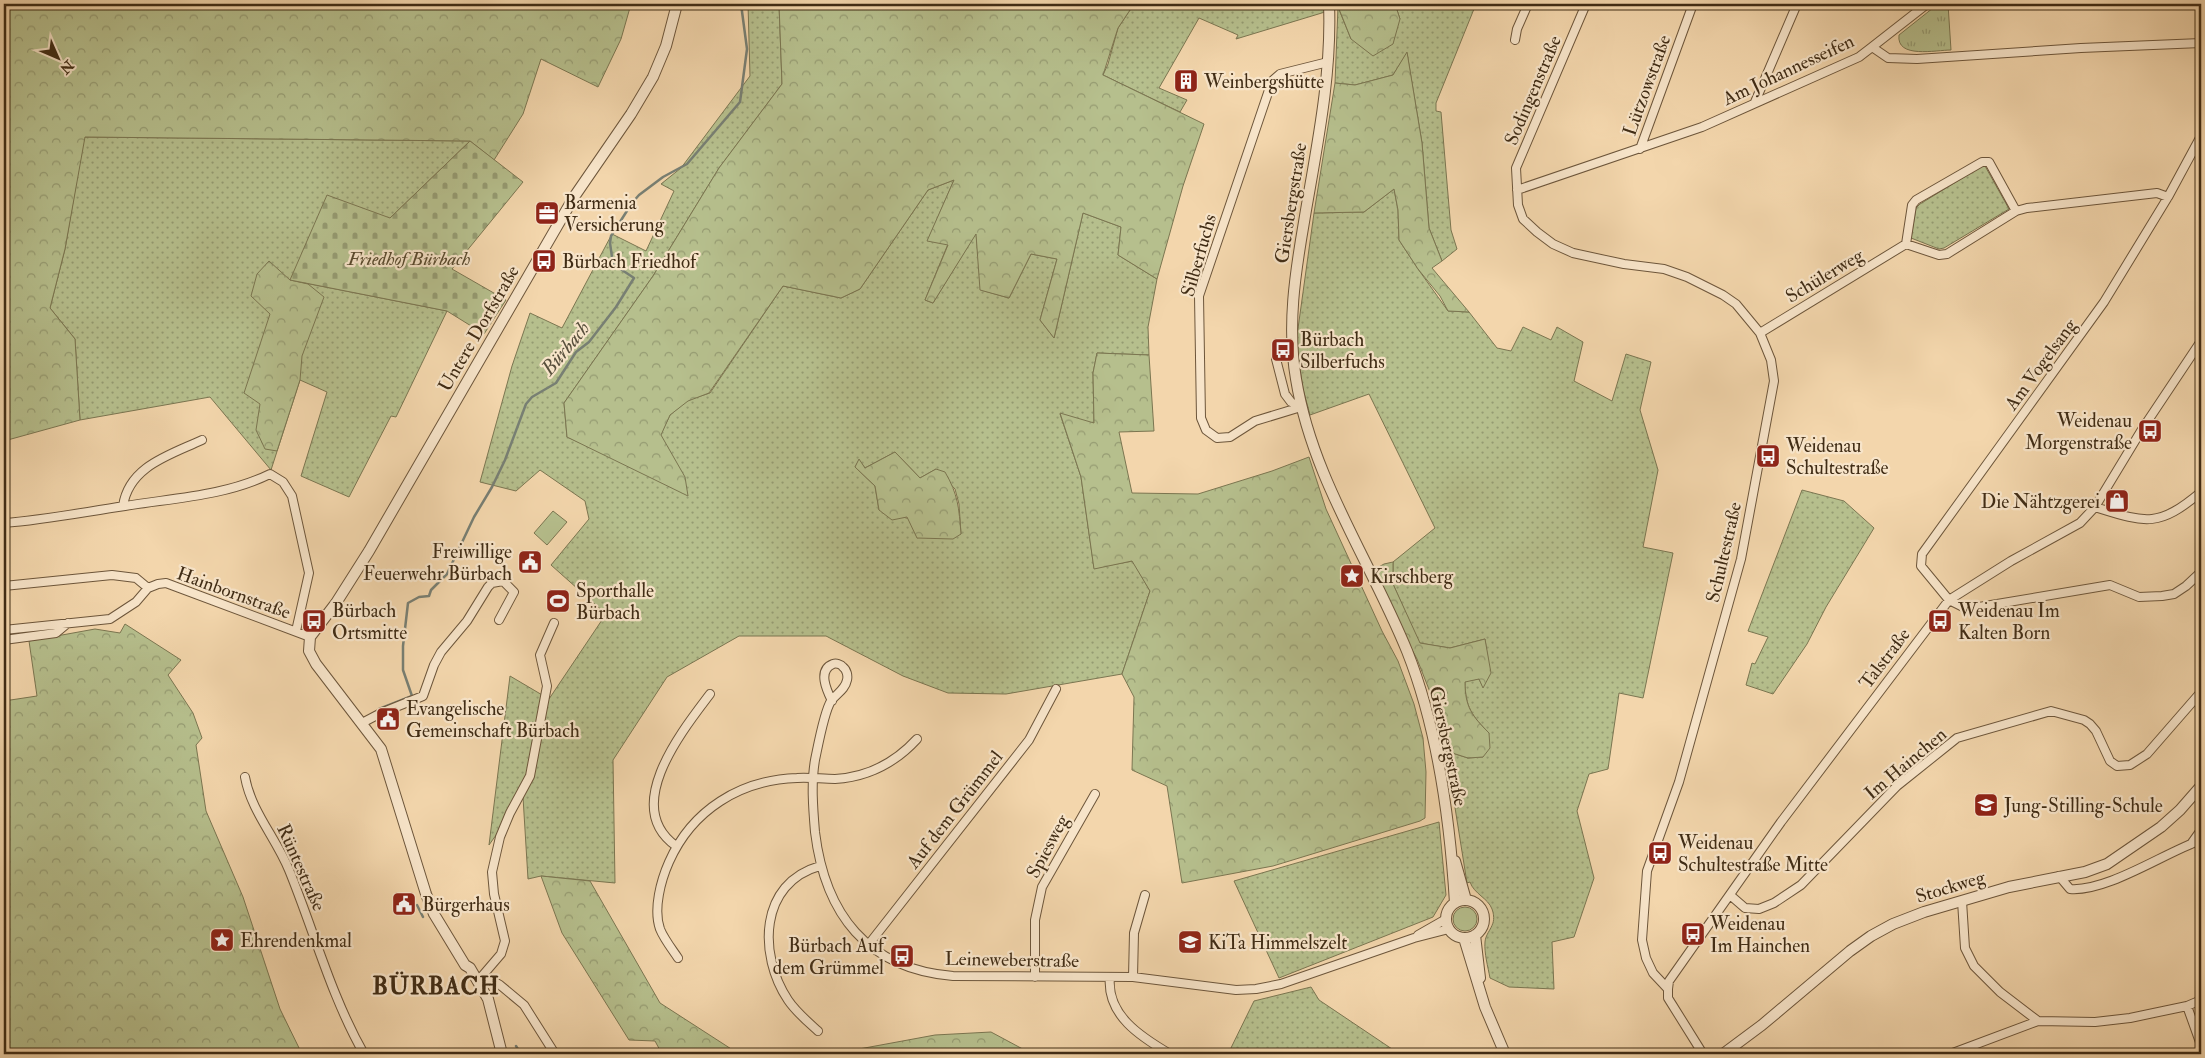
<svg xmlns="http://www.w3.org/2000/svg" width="2205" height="1058" font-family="'IM FELL Double Pica',serif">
  <defs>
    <pattern id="grass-dots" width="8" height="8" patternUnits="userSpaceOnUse" patternTransform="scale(1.25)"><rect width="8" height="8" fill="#b6bf8d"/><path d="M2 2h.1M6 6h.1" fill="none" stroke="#959b72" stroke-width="1.8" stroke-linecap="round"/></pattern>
    <pattern id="forest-crowns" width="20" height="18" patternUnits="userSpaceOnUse" patternTransform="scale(1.25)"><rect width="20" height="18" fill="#b6bf8d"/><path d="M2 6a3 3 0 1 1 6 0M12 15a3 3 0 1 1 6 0" fill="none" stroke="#959b72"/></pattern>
    <pattern id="cemetery-stones" width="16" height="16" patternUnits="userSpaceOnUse" patternTransform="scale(1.25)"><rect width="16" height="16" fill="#b6bf8d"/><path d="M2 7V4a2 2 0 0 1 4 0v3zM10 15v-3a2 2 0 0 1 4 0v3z" fill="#959b72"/></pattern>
    <pattern id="park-tufts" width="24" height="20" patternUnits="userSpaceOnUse" patternTransform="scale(1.25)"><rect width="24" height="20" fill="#b6bf8d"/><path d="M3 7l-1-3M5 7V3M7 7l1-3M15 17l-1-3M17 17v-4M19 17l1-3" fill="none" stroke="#959b72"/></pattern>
  </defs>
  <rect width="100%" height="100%" fill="#f3d6ac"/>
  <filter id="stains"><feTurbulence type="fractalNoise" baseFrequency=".004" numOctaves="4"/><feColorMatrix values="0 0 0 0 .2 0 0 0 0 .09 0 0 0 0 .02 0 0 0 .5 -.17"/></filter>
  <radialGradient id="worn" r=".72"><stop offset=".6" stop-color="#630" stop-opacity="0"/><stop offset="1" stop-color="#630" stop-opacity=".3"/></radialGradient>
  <path fill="url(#grass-dots)" stroke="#7b7651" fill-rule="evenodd" d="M748,4h31l3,80 -63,84 -66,108 -89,127 3,34 52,23 65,17 -24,-41 10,-21 18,-15 22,-7 73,-107 58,12 19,-9 68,-99 26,-10 -26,60 20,4 -23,56 8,3 43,-70 5,57 28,8 22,-44 26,5 -17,61 14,18 29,-125 38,14 -3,28 39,24 -9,48 1,28 -52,-2 -4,20 1,51 -34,-10 21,63 13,91 39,-7 17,30 -28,83 -116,20 -58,-1 -45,-17 -77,-40h-87l-72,41 -54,83 2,123 -74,-7 -13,3 -5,-82 -34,48 21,-169 39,23 57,-85 -55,-49 38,-46 -4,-18 -45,-31 -24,21 -36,-9 32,-116 18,-53 32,15 50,-94 34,17 28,-60 -13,-7 20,-16 69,-92zM895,452l25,26 16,-9 19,20 4,15 2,30 -82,-24 -4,-24 -20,-19 4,-7 6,8z
    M1134,4h190l1,8 -89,27 2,-4 -39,-17 -40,70 28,12 -7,12 -77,-37 5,-11 10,-36z
    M1395,4h81l-40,99v8l5,1 10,118 6,19 -15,12 -13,-33 -7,-85 -15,-90 -14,22 -38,10 -20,-2 3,-76 13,32 49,-20z
    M84,137l386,4 -80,77 -100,62 157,31 -51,106 -5,-1 -42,81 -48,-21 26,-84 -27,-12 -29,90 -61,-73 -130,23 -5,-81 -25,-31 15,-59z
    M1982,166h3l24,43 -65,39 -5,1 -28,-11 5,-30 4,-4z
    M1394,189l4,21 1,30 19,29 30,42 21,1 28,36 14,3 12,-24 28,13 6,-13 26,15 -9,39 38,20 14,-47 25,8 -11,48 18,60 -15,77 30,6 -30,145 -24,-5 -11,76 -19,5 -12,37 17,67 -20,59 -22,5 2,47 -45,-2 -19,-9c-2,-11 -6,-25 -5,-36 1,-12 13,-16 7,-33 -4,-11 -18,-15 -22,-27l-3,1 -21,-132 22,7 15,-1 6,-24c-17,-17 -24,-26 -24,-52l14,-2 4,8 4,-33 -2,-15 -35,9 -31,-5 -26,-59v-22l42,-34 -66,-134 -59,21 -7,-26 -7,-46 18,-130 50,-1z
    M1802,490l42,11 30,27 -48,79 -19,37 -34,50 -27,-9 6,-22 3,1 13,-27 -20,-6z
    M1439,822l7,73 -13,22 -154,61 -45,-97z
    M1311,987l8,13 73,49 3,5h-167l26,-53z"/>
  <path fill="url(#forest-crowns)" stroke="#7b7651" d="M4,4h627l-10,35 -23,48 -57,-28 -18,55 -29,46 -24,-19 -385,-4 -20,112 -15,59 25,31 5,81 -76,21z
    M779,4h355l-16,24 -15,47 101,49 -21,62 -26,93 -39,-24 3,-28 -38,-14 -29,125 -14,-18 17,-61 -26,-5 -22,44 -29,-8 -4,-56 -43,69 -8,-3 23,-55 -21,-4 27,-61 -26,10 -68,99 -19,9 -58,-12 -74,107 -21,8 -18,14 -9,20 24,42 3,19 -121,-59 -3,-34 89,-127 66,-108 63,-84z
    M1337,4h58l5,15 -7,25 -20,12 -22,-17z
    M1407,52l15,91 7,85 13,33 -10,7 37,44 -21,-1 -8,-15 -22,-27 -19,-29 -1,-30 -4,-21 -30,23 -50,1 21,-130 20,2 38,-10z
    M269,261l21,19 18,4 16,13 -22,59 -2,24 -23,71 -12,-2 -9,-19 4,-26 -16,-11 26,-79 -19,-18 6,-22z
    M1097,353l52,2 5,76 -35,1 13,61 66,1 74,-23 37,-14 17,52 56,122 16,30 16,43 9,34 3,34 -1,46 -5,3 -147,45 -91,17 -15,-97 -35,-16 2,-73 -12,-23 28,-83 -18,-30 -38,8 -13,-92 -21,-64 34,10 -1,-50z
    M895,452l25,26 16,-9 9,3c13,22 14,36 16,62l-8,5 -36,-1 -10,-21 -15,3 -13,-10 -4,-24 -20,-19 4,-8 6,9z
    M1393,562v22l27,59 30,5 35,-9 6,34 -8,15 -4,-9 -14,3c0,25 7,34 24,51l1,15 -7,9 -15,1 -22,-7 -16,-59 -13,-33 -16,-30 -28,-59 11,-6z
    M125,624l56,36 -13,15 25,38 9,25 -6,7 10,66 37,86 37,112 22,45h-298v-353l33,-5 -8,-55 66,-12 25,4z
    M541,876l49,5 70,122 79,51h-77l-7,-13 -26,-1 -67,-107z
    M991,1032l41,22h-200l103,-19z"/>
  <path fill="url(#cemetery-stones)" stroke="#7b7651" d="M470,141l53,41 -71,87 54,31 -22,34 -37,-23 -157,-31 37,-85 63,23z"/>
  <path fill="url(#park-tufts)" stroke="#7b7651" d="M1938,4h10l3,46c-15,0 -55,9 -52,-15z"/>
  <path fill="#b6bf8d" stroke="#7b7651" d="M553,511l14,11 -20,23 -13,-12z
    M1453 919a12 12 0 1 1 24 0a12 12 0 1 1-24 0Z"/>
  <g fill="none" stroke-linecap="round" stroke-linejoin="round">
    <path stroke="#787f73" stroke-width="2.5" d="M379,709l33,-13 -9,-26v-24l5,-43 11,-6 10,-1 2,-6 16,-16 27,-57 18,-30 13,-27 21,-56 6,-7 24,-14 20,-31 13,-10 27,-35 18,-29 -21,-14 -3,-21 1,-7 21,-33 7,-8 24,-18 24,-13 53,-62 7,-53 -6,-45
      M417,905l6,12
      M516,1046l5,8"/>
    <defs>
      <path id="minor" d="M1586,4l-70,164 2,37 5,14 14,13 16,12 20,9 51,11 40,5 23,8 36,18 13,9 24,29 11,27 3,21 -33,178 -62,223 -32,89 -5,69 4,18 7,15 15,16v9l35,56
        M1515,40l2,-11 11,-25
        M1872,47l55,-43
        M1755,102l42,-98
        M2201,136l-33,61 -64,105 -182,252 -1,12 28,34 18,9 143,-24 29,12 23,-1 12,-2 12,-8 15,-14
        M1640,149l53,-145
        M1517,190l185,-63 157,-70 13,-10 16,11 29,1 164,-11 120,-5
        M1906,244l6,-39 4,-5 66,-38h7l27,49
        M1760,333l146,-89 33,11 8,-1 69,-43 11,-3 130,-15 11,4
        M1276,359l9,35 6,8 10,5
        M1301,407l-46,14 -25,16 -13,1 -11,-8 -5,-12 -2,-122 73,-215 8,-7 48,-12
        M4,486l1,-1
        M123,506c6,-40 47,-51 79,-66
        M2095,507c51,16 63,21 106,-15
        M4,523c41,-3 80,-11 121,-17 49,-8 100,-10 145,-32l13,8 9,14 17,77 -13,58
        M4,586l108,-11 24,3 12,10
        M4,630l106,-11 26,-17 12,-14 10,-4 8,-1 144,54
        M4,640l52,-7 12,-10
        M832,701c-5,-10 -15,-31 1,-37 3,-1 8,0 10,3 4,3 5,9 4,13 -2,10 -11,14 -16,21 -7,11 -13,45 -16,59 -4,23 -2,48 0,72 10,82 52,137 138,144l180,1 103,13 20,-1 25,-5 133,-46 35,-9
        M362,723l19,-10 42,-17 11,-31 7,-13 26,-31 21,-34 4,-4 11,-2 11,11 -15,28
        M245,777c6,34 31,61 44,93 25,61 42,126 75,184
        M2191,844l10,-14
        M676,846c-55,-39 6,-115 34,-152
        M2059,876l11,13c37,3 94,-36 131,-49
        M1730,895l15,13 14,1 15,-6 27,-18 96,-99 60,-48 94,-27 33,9 6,4 6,7 14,30 7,5 13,-1 17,-11 54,-62
        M1962,901l3,47 9,18 26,26 38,29 57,1 35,-4 57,-12 14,-6
        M1418,935l28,-16
        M869,944l160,-204 27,-51
        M678,958c-6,-9 -14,-19 -18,-29 -7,-20 1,-49 9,-67 23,-52 71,-82 128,-84 12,-1 25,1 38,1 33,-2 60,-16 82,-40
        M483,975l18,-21 4,-13 -11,-47 -2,-22 8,-35 10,-24 20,-37 17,-90 -7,-31 14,-32
        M1035,977v-57l7,-33 53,-93
        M1110,977c-4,38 31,60 60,77
        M1133,977l1,-44 11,-38
        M480,978l3,-3 17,10 24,20 31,49
        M1668,989l1,-8 112,-159 168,-222 62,-39 69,-38 15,-16 46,-76 60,-90
        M2187,1006l14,39
        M818,1031c-10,-9 -22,-19 -30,-31 -30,-45 -29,-117 32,-134
        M1950,1054l88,-33"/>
      <path id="tertiary" d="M1329,4c3,73 -13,146 -25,218 -9,52 -17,104 -8,157 16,99 74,181 111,272 31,78 43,169 48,252
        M1455,861l11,39
        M1446 919a19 19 0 1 1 38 0a19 19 0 1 1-38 0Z
        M1475,935l5,43
        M1464,938l21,69 20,47
        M502,1054l-14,-55 -18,-31 -5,-3 -31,-51 -8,-20 -45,-145 -65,-85 -7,-13 1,-14 26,-34 33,-52 205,-354 57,-83 22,-37 13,-31 11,-42
        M1723,1054l39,-29 88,-74 21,-15 22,-12 31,-12 85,-25 76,-15 22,-8 54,-37 19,-17 21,-24"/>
    </defs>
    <use href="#minor" stroke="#6d563b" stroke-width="10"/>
    <use href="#tertiary" stroke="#6d563b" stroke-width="12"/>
    <use href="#minor" stroke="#f7e4c9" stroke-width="8"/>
    <use href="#tertiary" stroke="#f7e4c9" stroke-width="10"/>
  </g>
  <defs>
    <symbol id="building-square" viewBox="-11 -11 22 22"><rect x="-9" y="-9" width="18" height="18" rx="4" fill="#8f2418" stroke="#f7e4c9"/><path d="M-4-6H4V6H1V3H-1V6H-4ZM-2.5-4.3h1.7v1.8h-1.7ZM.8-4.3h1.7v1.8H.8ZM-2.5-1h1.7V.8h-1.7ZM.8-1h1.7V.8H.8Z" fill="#fff"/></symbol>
    <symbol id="office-square" viewBox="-11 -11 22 22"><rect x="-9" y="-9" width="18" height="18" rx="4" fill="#8f2418" stroke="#f7e4c9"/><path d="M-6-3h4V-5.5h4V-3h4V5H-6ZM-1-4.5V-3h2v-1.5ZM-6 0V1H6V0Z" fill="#fff"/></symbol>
    <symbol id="bus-square" viewBox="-11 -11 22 22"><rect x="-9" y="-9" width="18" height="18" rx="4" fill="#8f2418" stroke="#f7e4c9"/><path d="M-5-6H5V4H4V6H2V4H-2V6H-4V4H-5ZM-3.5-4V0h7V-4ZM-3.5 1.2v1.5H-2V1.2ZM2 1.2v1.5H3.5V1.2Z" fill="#fff"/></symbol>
    <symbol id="shop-square" viewBox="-11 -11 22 22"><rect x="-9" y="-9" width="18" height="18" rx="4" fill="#8f2418" stroke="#f7e4c9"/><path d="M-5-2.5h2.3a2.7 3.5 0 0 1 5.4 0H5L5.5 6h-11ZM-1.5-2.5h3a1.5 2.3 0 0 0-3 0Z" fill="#fff"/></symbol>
    <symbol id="civic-square" viewBox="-11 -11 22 22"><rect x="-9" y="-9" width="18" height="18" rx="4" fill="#8f2418" stroke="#f7e4c9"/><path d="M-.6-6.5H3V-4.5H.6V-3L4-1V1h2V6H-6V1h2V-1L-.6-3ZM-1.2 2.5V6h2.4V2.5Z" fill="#fff"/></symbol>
    <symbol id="sight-square" viewBox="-11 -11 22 22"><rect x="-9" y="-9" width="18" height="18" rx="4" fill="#8f2418" stroke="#f7e4c9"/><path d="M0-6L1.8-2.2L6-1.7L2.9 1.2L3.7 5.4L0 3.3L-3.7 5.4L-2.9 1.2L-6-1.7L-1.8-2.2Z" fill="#fff"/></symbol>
    <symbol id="stadium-square" viewBox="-11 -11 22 22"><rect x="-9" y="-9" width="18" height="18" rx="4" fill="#8f2418" stroke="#f7e4c9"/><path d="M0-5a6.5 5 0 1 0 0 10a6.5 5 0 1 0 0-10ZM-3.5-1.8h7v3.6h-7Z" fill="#fff"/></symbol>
    <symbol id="school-square" viewBox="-11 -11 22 22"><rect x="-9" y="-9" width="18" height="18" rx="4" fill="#8f2418" stroke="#f7e4c9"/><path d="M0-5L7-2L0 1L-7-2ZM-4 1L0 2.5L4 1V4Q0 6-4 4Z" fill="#fff"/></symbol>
  </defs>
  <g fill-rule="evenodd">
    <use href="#building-square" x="1172" y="67" width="28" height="28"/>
    <use href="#office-square" x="533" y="199" width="28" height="28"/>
    <use href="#bus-square" x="530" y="247" width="28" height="28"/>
    <use href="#bus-square" x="1269" y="336" width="28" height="28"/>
    <use href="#bus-square" x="2136" y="417" width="28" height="28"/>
    <use href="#bus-square" x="1754" y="442" width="28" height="28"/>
    <use href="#shop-square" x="2103" y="487" width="28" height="28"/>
    <use href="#civic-square" x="516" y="548" width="28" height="28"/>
    <use href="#sight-square" x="1338" y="562" width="28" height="28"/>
    <use href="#stadium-square" x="544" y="587" width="28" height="28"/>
    <use href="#bus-square" x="300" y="607" width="28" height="28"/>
    <use href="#bus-square" x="1926" y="607" width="28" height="28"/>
    <use href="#civic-square" x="374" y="705" width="28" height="28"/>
    <use href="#school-square" x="1972" y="791" width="28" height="28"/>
    <use href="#bus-square" x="1646" y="839" width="28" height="28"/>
    <use href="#civic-square" x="390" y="890" width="28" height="28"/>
    <use href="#bus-square" x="1679" y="920" width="28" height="28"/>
    <use href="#sight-square" x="208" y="926" width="28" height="28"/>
    <use href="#school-square" x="1176" y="928" width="28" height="28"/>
    <use href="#bus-square" x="888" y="942" width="28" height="28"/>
  </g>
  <g text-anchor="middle" stroke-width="4.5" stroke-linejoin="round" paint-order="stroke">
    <g font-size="19" fill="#402c15" stroke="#f7e4c9">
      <text transform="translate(1788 69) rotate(-25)" y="7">Am Johannesseifen</text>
      <text transform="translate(1646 85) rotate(-70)" y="7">Lützowstraße</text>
      <text transform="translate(1532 90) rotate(-67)" y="7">Sodingenstraße</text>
      <text transform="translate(1290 203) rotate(-81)" y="7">Giersbergstraße</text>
      <text transform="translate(1198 255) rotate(-74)" y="7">Silberfuchs</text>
      <text transform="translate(1824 275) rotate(-31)" y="7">Schülerweg</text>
      <text transform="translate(478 328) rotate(-60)" y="7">Untere Dorfstraße</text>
      <text transform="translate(2040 364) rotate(-54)" y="7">Am Vogelsang</text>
      <text transform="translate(1723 552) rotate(-77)" y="7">Schultestraße</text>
      <text transform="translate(234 592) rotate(20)" y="7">Hainbornstraße</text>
      <text transform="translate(1884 658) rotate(-53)" y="7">Talstraße</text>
      <text transform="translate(1449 746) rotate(78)" y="7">Giersbergstraße</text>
      <text transform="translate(1905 763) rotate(-40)" y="7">Im Hainchen</text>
      <text transform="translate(954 809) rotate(-52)" y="7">Auf dem Grümmel</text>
      <text transform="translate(1047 846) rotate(-62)" y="7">Spiesweg</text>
      <text transform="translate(302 867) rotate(66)" y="7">Rüntestraße</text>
      <text transform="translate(1950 886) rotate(-17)" y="7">Stockweg</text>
      <text transform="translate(1012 959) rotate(1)" y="7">Leineweberstraße</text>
    </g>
    <g font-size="19" fill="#402c15" stroke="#f7e4c9" text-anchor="start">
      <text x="1204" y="88">Weinbergshütte</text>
      <text x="564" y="209">Barmenia<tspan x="564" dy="22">Versicherung</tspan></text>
      <text x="562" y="268">Bürbach Friedhof</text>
      <text x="1300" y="346">Bürbach<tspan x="1300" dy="22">Silberfuchs</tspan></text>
      <text x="2132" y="427" text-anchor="end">Weidenau<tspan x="2132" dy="22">Morgenstraße</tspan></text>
      <text x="1786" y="452">Weidenau<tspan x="1786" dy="22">Schultestraße</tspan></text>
      <text x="2100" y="508" text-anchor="end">Die Nähtzgerei</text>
      <text x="512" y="558" text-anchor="end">Freiwillige<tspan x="512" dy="22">Feuerwehr Bürbach</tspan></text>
      <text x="1370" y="583">Kirschberg</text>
      <text x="576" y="597">Sporthalle<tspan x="576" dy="22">Bürbach</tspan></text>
      <text x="332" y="617">Bürbach<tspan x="332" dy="22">Ortsmitte</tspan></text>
      <text x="1958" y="617">Weidenau Im<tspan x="1958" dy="22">Kalten Born</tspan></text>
      <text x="406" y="715">Evangelische<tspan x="406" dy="22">Gemeinschaft Bürbach</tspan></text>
      <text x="2004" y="812">Jung-Stilling-Schule</text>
      <text x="1678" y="849">Weidenau<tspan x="1678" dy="22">Schultestraße Mitte</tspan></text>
      <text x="422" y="911">Bürgerhaus</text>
      <text x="1710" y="930">Weidenau<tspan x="1710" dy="22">Im Hainchen</tspan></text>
      <text x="240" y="947">Ehrendenkmal</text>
      <text x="1208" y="949">KiTa Himmelszelt</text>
      <text x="884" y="952" text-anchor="end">Bürbach Auf<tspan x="884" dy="22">dem Grümmel</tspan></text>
    </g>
    <g font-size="19" font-style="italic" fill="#58492d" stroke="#f7e4c9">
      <text x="409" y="265">Friedhof Bürbach</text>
    </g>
    <g font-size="20" font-style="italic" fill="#584f3c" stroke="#f7e4c9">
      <text transform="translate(565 348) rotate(-50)" y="7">Bürbach</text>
    </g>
    <g font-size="24" font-weight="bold" letter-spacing="1" fill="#402c15" stroke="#f7e4c9">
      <text x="436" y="994">BÜRBACH</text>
    </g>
  </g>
  <rect width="2205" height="1058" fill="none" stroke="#f3d6ac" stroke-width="20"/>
  <rect x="5" y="5" width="2195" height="1048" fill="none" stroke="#402c15" stroke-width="2.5"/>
  <rect x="10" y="10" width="2185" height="1038" fill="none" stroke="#402c15"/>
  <g transform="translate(58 58) rotate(135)" stroke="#f7e4c9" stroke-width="4" paint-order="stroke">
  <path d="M0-4L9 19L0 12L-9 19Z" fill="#402c15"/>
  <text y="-8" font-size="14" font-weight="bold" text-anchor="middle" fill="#402c15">N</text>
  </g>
  <rect width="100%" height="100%" filter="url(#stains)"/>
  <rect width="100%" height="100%" fill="url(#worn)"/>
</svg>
